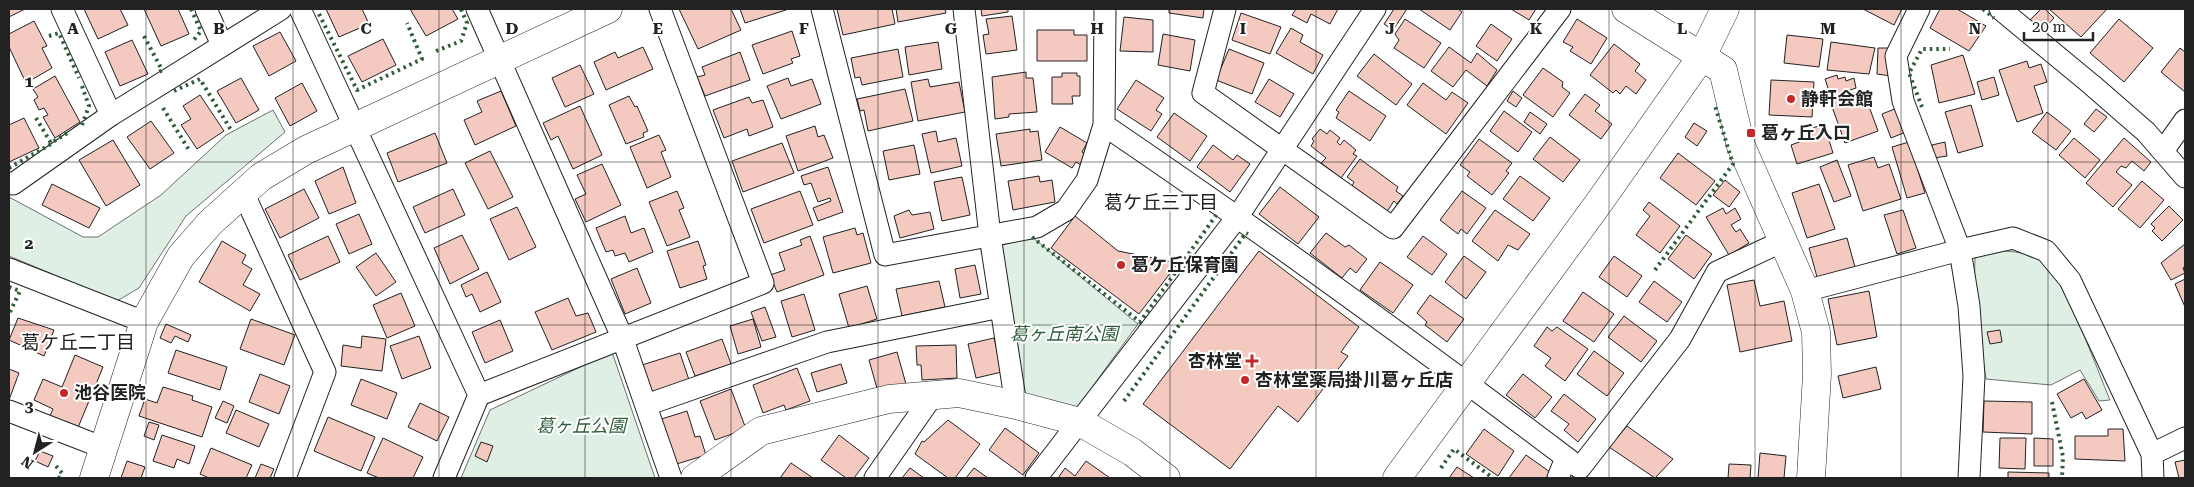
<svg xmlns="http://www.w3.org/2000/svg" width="2194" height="487" font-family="'Roboto Serif','Noto Sans JP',serif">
  <rect width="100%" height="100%" fill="#fff"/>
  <path fill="#e0efe3" stroke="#6f6f6f" d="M273,110l12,22 -99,84 -47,72 -22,13 -108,-45v-59l74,40h15l63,-42 65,-60z
    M1032,237l106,87 -64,88 -59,-12 -16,-154z
    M1997,250c14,2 33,2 45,10 21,14 56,112 68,140l-11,1 -19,-31 -29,15 -65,-6 -12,-76 1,-46z
    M612,352l43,126h-194l29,-68z"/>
  <path fill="#f3c9c0" stroke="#222" d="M9,9h16l-16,8z
    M84,9h36l8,16 -30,14z
    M144,9h34l11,25 -28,12z
    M326,9h36l7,15 -30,13z
    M410,9h42l6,10 -32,17z
    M679,9h52l10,21 -43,19z
    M740,9h49l-44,14z
    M837,9h55l3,15 -52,11z
    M896,9h49l1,4 -48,9z
    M981,9h27v3l-26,4z
    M1169,9h35l-1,9 -34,-5z
    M1296,9h42l-8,15 -19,-10 -4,9 -15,-8z
    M1394,9h13l-14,21 -9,-6z
    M1419,9h39l4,3 -12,18z
    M1511,9h25l-7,11z
    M1863,9h39l-8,16z
    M1940,9h17l29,17 -17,25 -39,-23z
    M2041,9h4l9,9 -12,13 -12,-11z
    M2049,9h58l-26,28z
    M1241,13l40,14 -11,27 -38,-14z
    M1012,16l5,34 -31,4 -3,-19 6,-1 -3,-15z
    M1124,17l29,3v32l-33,-1z
    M1405,19l36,24 -17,25 -30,-20 5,-8 -4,-6z
    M1577,19l30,19 -16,26 -21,-13 3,-4 -10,-5z
    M2119,19l34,29 -29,34 -34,-29z
    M34,21l13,25 -5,2 10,20 -26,15 -17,-36v-13z
    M1491,24l21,15 -15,22 -21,-15z
    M1291,28l12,7 -3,7 23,13 -10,19 -37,-21z
    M1037,30h37v5h13v26h-50z
    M792,31l8,25 -9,3 2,4 -30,11 -11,-29z
    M280,32l16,29 -27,15 -16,-30z
    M1163,34l32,6 -5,31 -32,-6z
    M1787,35l36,4 -4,28 -35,-4z
    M383,39l13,26 -34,17 -14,-26z
    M132,40l16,34 -28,12 -15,-34z
    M938,42l4,27 -33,6 -4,-28z
    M1831,42l44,6 -6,26 -42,-4z
    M1614,44l26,20 -5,7 11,9 -10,14 -10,-8 -6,8 -4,-4 -3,3 -23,-18z
    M643,47l10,22 -47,21 -12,-28 21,-10 3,6z
    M1449,47l22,16 6,-10 20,17 -10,16 -21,-16 -13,17 -22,-16z
    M1878,48h14l-1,28 -14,-2z
    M2180,48l5,4v40l-24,-20z
    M898,49l5,28 -41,8 -2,-8 -5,1 -4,-20z
    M1229,49l35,14 -12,31 -36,-14z
    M740,52l10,28 -45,16 -8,-19 8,-2 -3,-8z
    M1374,54l38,30 -16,21 -39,-29z
    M1963,55l12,39 -36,9 -8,-38z
    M2027,61l2,7 12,-4 6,18 -13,4 9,27 -26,9 -18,-52z
    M580,65l14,29 -29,13 -13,-29z
    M1543,68l20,14 -1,5 8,6 -17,24 -30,-22z
    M1026,72v6h7l4,34 -28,2v3l-14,2 -3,-42z
    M1062,73h15v3h3v20h-8l1,8h-21v-27h10z
    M1837,75l1,4 7,-2 1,4 8,-3 2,10 -25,9 -6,-18z
    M55,76l25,46 -25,16 -12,-21 5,-2 -4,-7 -5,2 -5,-10 4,-3 -5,-8z
    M1994,77l5,18 -17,5 -5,-18z
    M241,78l18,32 -23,13 -19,-32z
    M788,78l3,8 21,-7 9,25 -40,15 -14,-33z
    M928,79l2,8 29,-5 6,30 -47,9 -7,-39z
    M1269,79l25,15 -14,23 -25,-15z
    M1136,80l28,18 -8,12 6,4 -11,17 -34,-22z
    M1771,80l43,2 -2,35 -43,-2z
    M302,83l15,28 -27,15 -15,-28z
    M1423,83l23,17 6,-8 16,11 -22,31 -39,-29z
    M905,89l8,32 -45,10 -4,-21 -4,1 -3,-12z
    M1863,90l15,41 -33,12 -15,-42z
    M501,91l15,35 -41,19 -11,-25 18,-8 -5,-11z
    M1349,91l37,25 -16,25 -34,-23 3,-6 -3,-2z
    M1513,91l9,7 -6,9 -9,-6z
    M1585,94l15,11 -5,6 17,13 -11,15 -32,-24z
    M200,95l24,36 -27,18 -16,-24 10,-6 -8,-13z
    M629,96l6,11 2,-1 11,25 -5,2 1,4 -18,7 -17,-39z
    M749,97l3,6 11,-3 10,27 -24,9 -2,-7 -23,9 -11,-28z
    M1971,105l12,41 -25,7 -13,-41z
    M580,106l22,49 -29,14 -15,-33 -7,4 -8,-17z
    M1897,108l9,24 -15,6 -9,-24z
    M2096,109l11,8 -13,15 -10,-8z
    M1504,111l28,21 -14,20 -28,-21z
    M1530,112l17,12 -7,10 -16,-12z
    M2047,112l24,19 -15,19 -24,-18z
    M1174,113l33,23 -17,25 -33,-24z
    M24,118l15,30 -30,14v-37z
    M151,121l23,32 -24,16 -23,-32z
    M1694,123l13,8 -10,15 -12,-9z
    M1824,124l9,29 -36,11 -6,-19 19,-7 -3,-8z
    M815,126l3,11 6,-2 9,23 -35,13 -12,-35z
    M1060,127l27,16 -5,9 5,3 -6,10 -5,-3 -4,6 -27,-16z
    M1030,129v3l8,-1 4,29 -41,6 -5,-32z
    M1320,129l7,5 3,-4 10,8 -3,4 3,3 4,-5 12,10 -3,4 4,2 -16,22 -20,-15 5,-5 -15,-12 3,-5 -2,-2z
    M936,131l2,11 18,-4 6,28 -31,7 -9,-39z
    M435,133l12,30 -49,19 -11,-29z
    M659,135l7,15 -5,2 10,25 -24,11 -17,-41z
    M1550,137l30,23 -17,22 -30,-23z
    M2074,138l26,22 -15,18 -26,-23z
    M2124,138l27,24 -7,9 -12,-10 -6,7 -5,-2 -5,6 16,13 -19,22 -27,-24z
    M1479,139l33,24 -6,8 3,2 -17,22 -25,-19 3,-4 -10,-7z
    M113,140l27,45 -34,21 -27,-46z
    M1909,142l16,51 -18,5 -15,-51z
    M1945,142l2,14 -13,2 -2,-13z
    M782,143l12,30 -51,19 -11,-31z
    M914,145l6,29 -31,6 -6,-29z
    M1213,145l20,15 4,-5 13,9 -20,28 -33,-25z
    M490,151l23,46 -25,12 -23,-46z
    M1678,153l37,28 -19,24 -36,-27z
    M1874,157l4,11 11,-4 12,35 -38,12 -15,-46z
    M1360,159l38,28 -2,4 7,5 -6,8 -3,-3 -8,12 -35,-25 3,-6 -7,-5z
    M1837,160l14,36 -17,6 -14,-35z
    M602,164l19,41 -35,17 -11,-23 11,-5 -9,-19z
    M343,167l13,36 -27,11 -14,-33z
    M828,167l15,45 -25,9 -5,-13 18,-7 -1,-3 -12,4 -7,-19 -7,2 -3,-9z
    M1039,176l1,6 12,-2 3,22 -42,8 -5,-29z
    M1520,176l30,22 -17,23 -30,-22z
    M962,177l8,38 -28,6 -8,-39z
    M1725,180l15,12 -11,15 -16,-12z
    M2142,181l22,19 -24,28 -22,-19z
    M52,184l48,24 -11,20 -47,-23z
    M1819,184l16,45 -28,9 -15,-45z
    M1280,187l39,30 -21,27 -39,-30z
    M304,189l15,29 -39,20 -15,-29z
    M453,189l12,26 -40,18 -12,-26z
    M677,191l7,17 -5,2 11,27 -23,9 -18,-44z
    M800,191l13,34 -49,18 -13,-34z
    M1462,191l24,17 -19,26 -6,-5 -3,5 -18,-14z
    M1649,202l31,24 -20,27 -24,-18 14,-19 -7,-6z
    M2169,206l14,14 -21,21 -10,-10 3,-3 -4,-4z
    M517,207l19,40 -27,13 -19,-41z
    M1723,208l3,6 9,-6 6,11 -10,6 5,7 4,-3 9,14 -20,12 -23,-38z
    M909,210l3,5 18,-3 4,17 -34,9 -6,-22z
    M1495,210l35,24 -12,16 -10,-5 -10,16 -26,-20z
    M1903,210l13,38 -19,6 -13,-39z
    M359,214l13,30 -23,10 -13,-30z
    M625,216l6,17 13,-5 9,24 -24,10 -4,-9 -10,3 -2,-6 -7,2 -10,-24z
    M1075,216l43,35 60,12 -39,51 -88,-66z
    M855,228l2,7 6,-2 8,30 -38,10 -10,-36z
    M1326,233l19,14 4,-2 18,14 -11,14 -6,-5 -8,10 -32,-25z
    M462,235l17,34 -29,15 -16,-36z
    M1686,235l26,19 -18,25 -26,-20z
    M328,236l12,26 -40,18 -12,-25z
    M810,236l14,39 -47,17 -7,-17 15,-5 -6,-17 23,-8 -2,-5z
    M1423,236l24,18 -15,21 -25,-18z
    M1847,238l8,29 -38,10 -8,-29z
    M222,241l24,14 -4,8 10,6 -9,16 17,9 -10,17 -51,-29z
    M698,241l8,24 -3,1 4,13 -27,9 -13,-37z
    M2185,244v22l-2,2 2,5 -14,7 -10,-17z
    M1259,251l100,76 -18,25 7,4 -50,66 -20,-16 -48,63 -87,-65z
    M376,253l20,29 -20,14 -20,-29z
    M1464,256l22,16 -20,27 -21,-17z
    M1614,256l28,20 -15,21 -28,-20z
    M1380,262l33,23 -20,28 -33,-23z
    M975,265l6,29 -21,4 -5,-29z
    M637,268l14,35 -26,11 -14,-35z
    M487,272l14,30 -21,10 -8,-18 -6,3 -5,-12z
    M2185,279v28l-10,-23z
    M1754,280l6,26 24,-5 8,40 -52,11 -13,-67z
    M939,281l6,26 -43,9 -6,-27z
    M1654,281l28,21 -15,20 -28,-20z
    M867,286l10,33 -28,9 -10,-34z
    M1869,291l8,46 -40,8 -9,-46z
    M1583,292l31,22 -20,28 -31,-21z
    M401,293l14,33 -28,12 -14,-33z
    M804,294l11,36 -23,7 -11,-36z
    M1430,295l34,24 -17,23 -22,-17 2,-3 -10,-9z
    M568,298l8,18 12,-3 8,19 -44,18 -17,-38z
    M765,307l11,30 -14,4 -11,-29z
    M1624,316l33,25 -16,21 -33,-25z
    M18,318l36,12 -10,26 -35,-16z
    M251,319l44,16 -11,30 -44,-16z
    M753,319l8,28 -23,7 -8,-28z
    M500,320l13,31 -28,12 -13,-31z
    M166,324l25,11 -3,7 -13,-6 -4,7 -11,-5z
    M1547,327l5,4 5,-4 31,22 -23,32 -20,-15 6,-8 -17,-12z
    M2000,330l2,12 -12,2 -3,-12z
    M362,336l24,3 -4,32 -41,-5 2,-21 18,3z
    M419,336l12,32 -29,11 -12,-33z
    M994,338l8,34 -26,6 -8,-34z
    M722,339l9,25 -36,12 -9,-24z
    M956,345l1,33 -35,2 -1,-15h-4l-1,-19z
    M176,350l51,17 -7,23 -52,-17z
    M1594,351l30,22 -17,23 -30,-22z
    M897,352l9,32 -28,8 -9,-32z
    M680,353l9,27 -38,12 -9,-27z
    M75,355l28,12 -26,63 -28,-12 4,-9 -19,-9 9,-21 19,8z
    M841,364l6,19 -30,9 -6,-19z
    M1876,367l5,22 -38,9 -5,-22z
    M797,368l13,33 -24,9 -2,-5 -21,8 -10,-28z
    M9,369l10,4 -10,27z
    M260,374l30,12 -11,28 -30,-12z
    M1523,374l29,23 -17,21 -29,-23z
    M361,379l36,14 -10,26 -36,-14z
    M2084,379l18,31 -16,9 -4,-7 -11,6 -14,-24z
    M163,387l30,9 -1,4 20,7 -10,30 -63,-21 6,-17 12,4z
    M731,389l15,40 -31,11 -15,-39z
    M1564,394l32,25 -18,23 -14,-12 5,-6 -18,-13z
    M223,401l11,5 -7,17 -12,-5z
    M1984,401l48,1v32l-49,-2z
    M420,403l29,14 -12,24 -29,-14z
    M236,410l33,14 -10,23 -33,-14z
    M687,411l8,26 5,-1 6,19 -36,11 -15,-45z
    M328,417l47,20 -14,34 -47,-20z
    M948,420l32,24 -25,34h-7l-33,-24 7,-13 2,1z
    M149,422l10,3 -5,15 -10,-4z
    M1627,426l46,33 -18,19 -46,-31z
    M1005,428l34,25 -16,22 -34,-25z
    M1484,429l30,22 -16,25 -32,-22z
    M2108,429h15l2,32 -50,-2v-23h33z
    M162,435l33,11 -6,18 -12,-5 -3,9 -21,-7z
    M839,435l30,23 -15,20h-8l-25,-18z
    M383,438l40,19 -10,21h-34l-12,-5z
    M2000,438h26l-1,31 -26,-1z
    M2034,438l19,1v27h-19z
    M481,442l12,4 -6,16 -12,-6z
    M211,448l41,17 -6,13h-37l-9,-4z
    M40,451l13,5 -5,11 -13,-6z
    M1760,453l26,3 -2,22h-26z
    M1526,455l24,17 -4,6h-37z
    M2185,460v18h-6l-4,-16z
    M127,461l18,6 -4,11h-20z
    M1086,461l24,17h-52l7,-10 10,8z
    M791,463l22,15h-33z
    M261,464l13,5 -4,9h-15z
    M1729,464l22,1 -1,13h-22z
    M1457,467l17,11h-25z
    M910,468l14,10h-22z
    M974,468l14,10h-22z
    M2008,472l41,1v5h-41z"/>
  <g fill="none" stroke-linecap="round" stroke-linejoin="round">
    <defs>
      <path id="street" d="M62,9l49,106
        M206,9l16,36
        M300,9l179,386
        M477,9l145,328 49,141
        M822,9l63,246 152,-28 29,-17 21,-30 17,-55 1,-116
        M964,9l26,227 26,169
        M1225,9l-22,84 190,135 167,-219
        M1919,9l-23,47 7,45 57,149 9,56 5,70 -5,102
        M2000,9l92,76 54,47 39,45
        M1104,125c162,110 320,225 476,343l100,-129 37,-67 66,-31
        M2163,151l22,-31
        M9,183l4,1 98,-69 170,-106
        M243,192l82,180 -40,106
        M9,269l135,53
        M1805,291l155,-41 53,-12 33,13 24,29 82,174 1,24
        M646,405l181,-63 174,-35
        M9,411l95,37
        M2152,454l33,-16
        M444,478l35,-83 284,-112 -103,-274
        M875,478l58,-83
        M1036,478l202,-262 137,-207
        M1558,478l8,-20"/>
      <path id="secondary" d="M1626,9l97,61 18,76 64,145 11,41 1,42 -6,104
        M94,478l50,-156 37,-66 29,-33 51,-46 45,-27 302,-141
        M695,478l66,-47 128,-32 70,-6 57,12 64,17 52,30 34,26
        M1397,478l201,-274 104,-148 23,-47"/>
    </defs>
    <use href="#street" stroke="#222" stroke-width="23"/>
    <use href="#secondary" stroke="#222" stroke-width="29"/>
    <use href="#street" stroke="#fff" stroke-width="21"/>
    <use href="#secondary" stroke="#fff" stroke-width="28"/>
    <path stroke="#2f5e38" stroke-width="4" stroke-dasharray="2.5 4" stroke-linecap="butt" d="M191,9l10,22 -8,10
      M1983,9l11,9
      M319,14l38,76 65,-31 -15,-36
      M49,36l10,-3 20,45
      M144,36l18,34 -5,4
      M436,51l25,-10 6,-18 -6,-14
      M82,86l7,20 -7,19
      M174,91l26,-12 31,51
      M1922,107l-13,-34 13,-24h28
      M163,108l26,42
      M36,118l15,25 18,-11
      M9,168l42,-24
      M1032,237l108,85 77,-108
      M1655,270l78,-106 -18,-58
      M9,287l11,4 -11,23
      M1124,401l122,-168 2,1
      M2052,402l11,55 -1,21
      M56,466l6,7 -3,5
      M1441,468l13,-19 39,29"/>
  </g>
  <path fill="none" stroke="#222" stroke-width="1" stroke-opacity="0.55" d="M146,9v469M293,9v469M439,9v469M585,9v469M731,9v469M878,9v469M1024,9v469M1170,9v469M1316,9v469M1463,9v469M1609,9v469M1755,9v469M1901,9v469M2048,9v469M9,162h2176M9,325h2176"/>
  <g fill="#c62828" stroke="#fff" stroke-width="2">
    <circle cx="1791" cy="99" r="5"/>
    <rect x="1746" y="128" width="10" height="10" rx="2.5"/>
    <circle cx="1121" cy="265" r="5"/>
    <path d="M1249.5 353.5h5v5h5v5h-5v5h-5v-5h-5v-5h5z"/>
    <circle cx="1245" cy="380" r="5"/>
    <circle cx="64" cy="393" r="5"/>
  </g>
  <g text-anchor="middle" stroke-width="4" stroke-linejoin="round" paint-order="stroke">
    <g font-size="18" font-weight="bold" fill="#222" stroke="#fff" text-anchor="start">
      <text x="1801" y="105">静軒会館</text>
      <text x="1761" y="139">葛ヶ丘入口</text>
      <text x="1131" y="271">葛ケ丘保育園</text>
      <text x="1242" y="367" text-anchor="end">杏林堂</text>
      <text x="1255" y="386">杏林堂薬局掛川葛ヶ丘店</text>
      <text x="74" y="399">池谷医院</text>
    </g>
    <g font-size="18" font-style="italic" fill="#2f5e38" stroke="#fff">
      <text x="1064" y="340">葛ヶ丘南公園</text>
      <text x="581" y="432">葛ヶ丘公園</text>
    </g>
    <g font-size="19" fill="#222" stroke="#fff">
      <text x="1161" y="209">葛ケ丘三丁目</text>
      <text x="78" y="349">葛ケ丘二丁目</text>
    </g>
  </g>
  <g font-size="16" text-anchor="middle" font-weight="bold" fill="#222" stroke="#fff" stroke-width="4" stroke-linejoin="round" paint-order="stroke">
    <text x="73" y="34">A</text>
    <text x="219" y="34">B</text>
    <text x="366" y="34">C</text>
    <text x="512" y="34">D</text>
    <text x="658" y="34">E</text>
    <text x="804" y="34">F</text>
    <text x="951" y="34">G</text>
    <text x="1097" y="34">H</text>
    <text x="1243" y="34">I</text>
    <text x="1390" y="34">J</text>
    <text x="1536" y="34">K</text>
    <text x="1682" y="34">L</text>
    <text x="1828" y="34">M</text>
    <text x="1975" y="34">N</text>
    <text x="29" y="87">1</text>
    <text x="29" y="249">2</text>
    <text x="29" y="412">3</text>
  </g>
  <rect width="2194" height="487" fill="none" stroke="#222222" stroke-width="20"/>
  <g transform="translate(35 452) rotate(216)" stroke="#ffffff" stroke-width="4" paint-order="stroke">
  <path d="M0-4L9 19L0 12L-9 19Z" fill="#222222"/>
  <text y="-8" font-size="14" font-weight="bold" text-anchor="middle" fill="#222222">N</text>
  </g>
  <path d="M2024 32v8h69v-8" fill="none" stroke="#222222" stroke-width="2.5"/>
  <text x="2032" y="32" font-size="15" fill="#222222" stroke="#ffffff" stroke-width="4" paint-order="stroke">20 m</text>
</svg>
